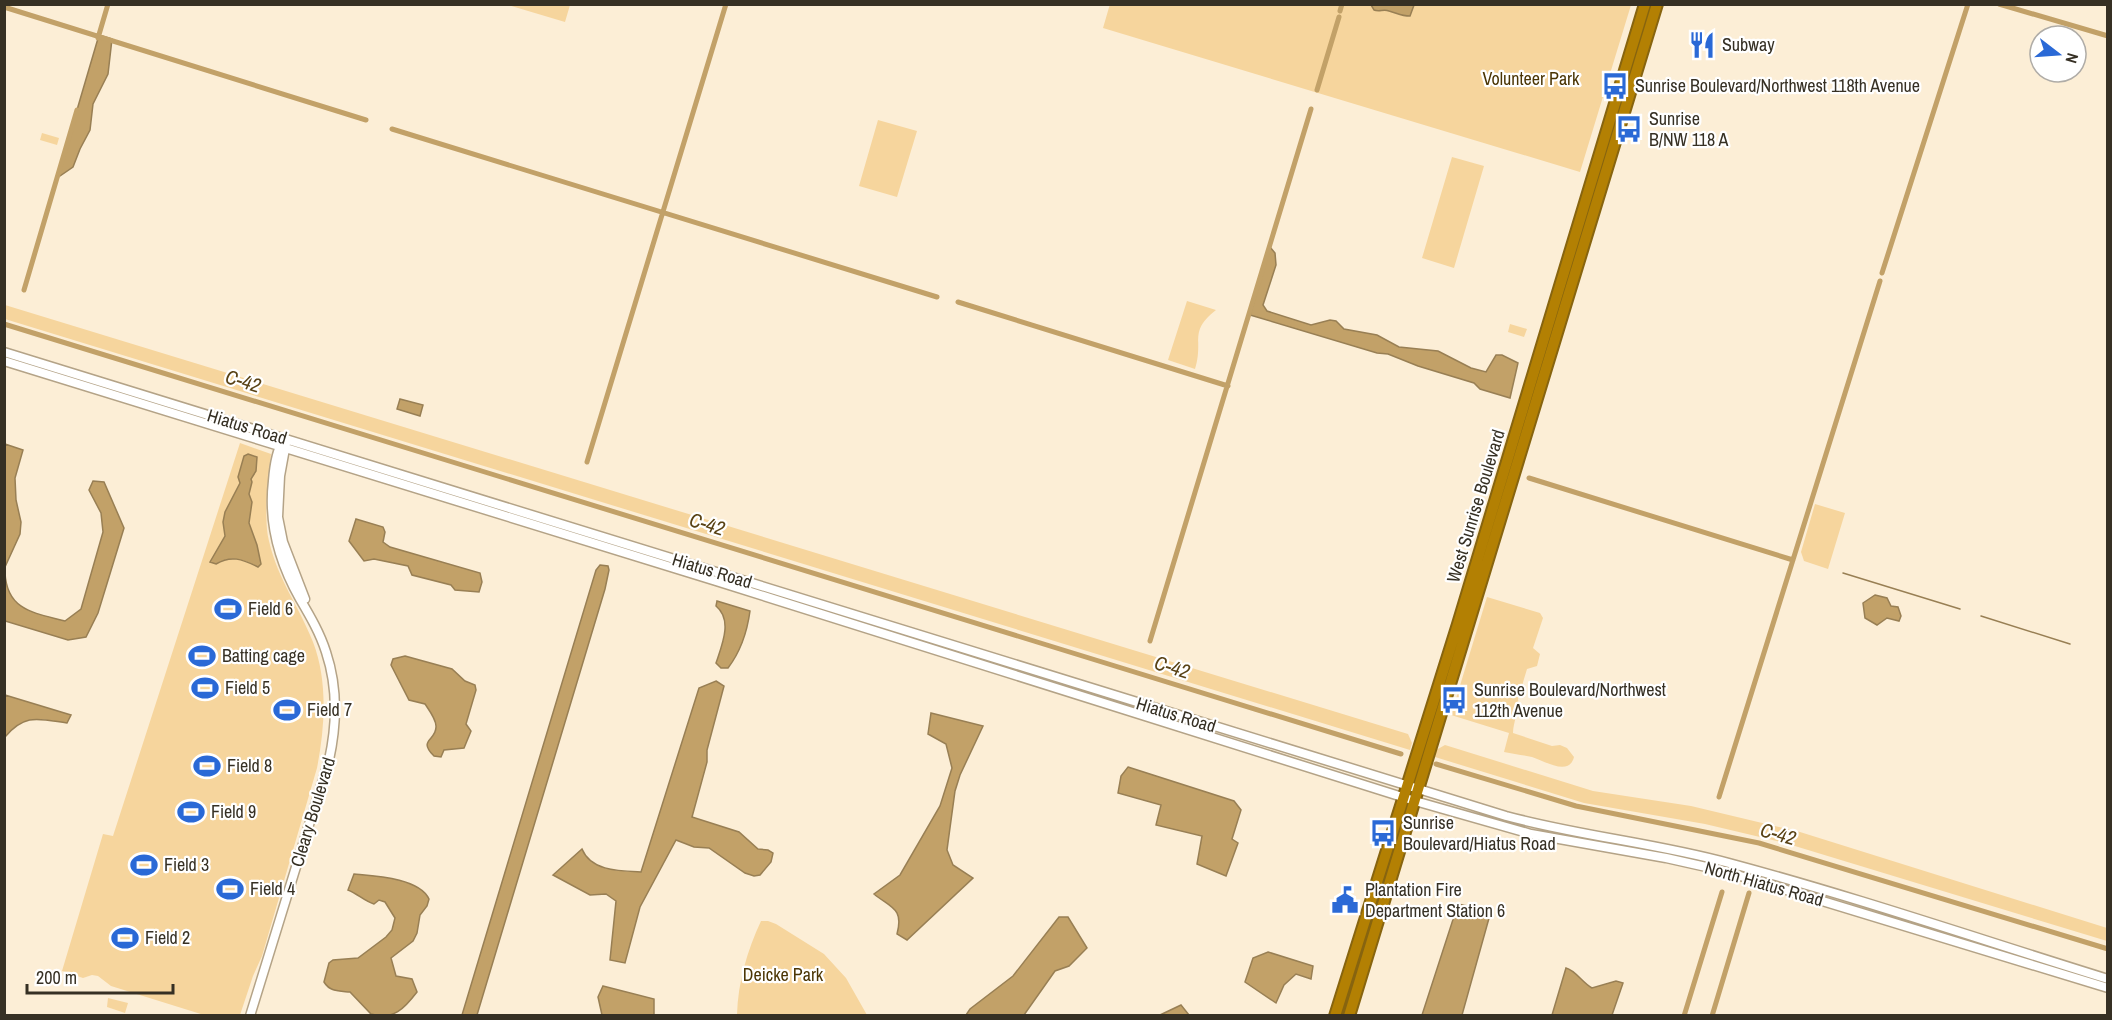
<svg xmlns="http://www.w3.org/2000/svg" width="2112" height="1020" font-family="'Archivo Narrow',sans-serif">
  <rect width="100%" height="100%" fill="#fceed6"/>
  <path fill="#f6d59d" d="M1110,4l521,1 -51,167 -477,-144z
    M508,5h62l-5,17z
    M878,120l39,11 -20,66 -38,-11z
    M42,133l17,5 -2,7 -17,-5z
    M1452,157l32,9 -30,102 -32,-10z
    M1187,301l29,9c-28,22 -12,30 -21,59l-27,-9z
    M5,305l1403,429 4,9 -2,7 -1405,-431z
    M1510,324l17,5 -3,8 -16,-5z
    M240,443l31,11c-2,25 -8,64 -2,87 9,39 30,65 44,101 15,39 12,85 4,126l-55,188 -9,20 -13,39h-36l-93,-29 -13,-10 -6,-1 -9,3 -21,-7 41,-137 10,2z
    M1815,504l30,9 -17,56 -24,-8 -3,-9z
    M1487,597l53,16 3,5 -10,30 7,6 -3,12 -10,3 -9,30c2,11 -5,22 -5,34l39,13 8,-1 7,3 7,9c-5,20 -29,4 -42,0 -9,-2 -19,-3 -28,-5l5,-19 -58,-18z
    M1445,745l148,46 98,15 109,26 307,96v13l-322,-98 -80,-19 -121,-21 -149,-46 1,-7z
    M761,921h7l8,3 48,30 22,24 21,37h-130c1,-33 10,-64 24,-94z
    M108,998l20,5 -3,10 -18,-6z"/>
  <path fill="#c2a168" stroke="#987f54" stroke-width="1.5" d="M1371,5l43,-1v1l-4,11c-9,0 -13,-3 -21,-5 -5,-2 -10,1 -15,-1z
    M99,35l13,4 -4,35 -15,30 -3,26 -10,19 -7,18 -16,11z
    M1270,247l5,6 1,12 -13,40 4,6 44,14 19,-5 6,1 8,8 33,6 22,12 39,4 33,17 15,4 10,-17h6l16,8 -8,35 -30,-9 -6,-6 -56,-17 -30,-12 -11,-1 -127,-38z
    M400,399l23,6 -3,11 -23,-7z
    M5,444l18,6 -8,28 1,22 5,22 -1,12 -15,33z
    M248,454l9,3 -1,14 -5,8 1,3 -3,12 3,8 -3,21 8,22 4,19 -3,3c-16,-8 -27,-12 -42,-3l-6,-2 15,-26 -2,-14 2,-10 15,-29 -2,-6 6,-21z
    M93,481l11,1 20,46 -26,85 -12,24 -18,3 -63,-19v-48c2,38 30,40 60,48l16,-12 22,-77 -2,-19 -12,-23z
    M356,519l27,8 2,5 -2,10 7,5 90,26 2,9 -3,10 -24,-2 -4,-5 -39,-10 -4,-9 -34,-7 -10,2 -15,-20z
    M600,565l8,1 1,4 -4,19 -128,426h-15l134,-445z
    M1875,595l12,3 4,8 7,1 3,9 -2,5 -12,-3 -10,7 -12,-7 -2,-15z
    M717,601l33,10c-3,22 -9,40 -22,57h-7l-5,-5c6,-18 17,-43 0,-57z
    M405,656l47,13 13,12 10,4 1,5 -10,34 5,7 -7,17 -20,2 -3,7 -7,-1c-17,-17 3,-15 2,-30 0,-7 -7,-16 -11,-22l-16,-4 -18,-35 2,-6z
    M716,681l8,5 -17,64v12l-15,55 47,15 19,17 10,1 5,3 -2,9 -11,13 -6,1 -9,-3 -36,-25 -15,-1 -18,-7 -36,67 -15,56 -15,-3 6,-59 -10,-7 -16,1 -37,-20 29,-26c9,22 37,22 59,23l58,-184z
    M5,695l66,20 -4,8c-28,-4 -42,-10 -62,14z
    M931,713l52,13 -23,49 -5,16 -8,59 6,15 20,13 -66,62 -10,-6c7,-26 -6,-26 -23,-40l26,-19 40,-69 12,-38 -6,-24 -18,-10z
    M1128,767l106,34 7,9 -9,29 6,4 -12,33 -29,-12 5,-28 -46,-11 5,-20 -43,-12 3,-17z
    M354,874c21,2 65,4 75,25l-2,7 -7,9 -3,18 -4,8 -22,17 5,18 16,3 5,13c-13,17 -23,28 -46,22l-21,-22c-11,-1 -20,0 -26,-10l5,-19 4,-3 25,-2 28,-21 6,-7 3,-12 -10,-16 -6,-2 -5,4c-10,-3 -16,-10 -26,-14z
    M1458,904l33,7 -29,104h-40z
    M1059,917h9l19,31 -18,18 -14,5 -31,44h-58l4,-6 43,-33z
    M1268,952l45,14 -2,13 -15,-5 -12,11 -8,18 -31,-21 8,-24z
    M1566,968c9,2 17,15 26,20l24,-7 7,2 -11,32h-60z
    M603,986l51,13v16h-52l-4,-18z
    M1181,1005l8,10h-29z"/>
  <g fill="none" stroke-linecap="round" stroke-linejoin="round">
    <path stroke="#987f54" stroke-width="1.5" d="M1843,573l117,36
      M1981,616l89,28"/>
    <path stroke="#c2a168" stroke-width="5" d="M1999,4l109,32
      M4,7l362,113
      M1340,11l2,-7
      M98,38l10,-34
      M1317,90l22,-73
      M392,129l545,168
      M1882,273l86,-269
      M24,290l53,-180
      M958,302l270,84
      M4,324l1397,430
      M587,462l139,-458
      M1529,478l264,82
      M1150,641l161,-532
      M1436,764l140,42 183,37 349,106
      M1719,797l161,-516
      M1684,1016l38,-124
      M1712,1016l37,-123"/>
    <defs>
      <path id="secondary" d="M4,352l1502,464c74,20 150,27 223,47 127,34 253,77 379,116
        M4,361l712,220 699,220 116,33 135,24 58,13 384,117
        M286,443l-6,33 -2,41 5,25 22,57
        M250,1016l79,-256c8,-36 9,-72 -3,-108 -6,-19 -16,-36 -26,-53 -21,-37 -32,-76 -27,-118 1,-13 3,-30 10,-40"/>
      <path id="highway" d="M1335,1016l123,-392 187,-620
        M1349,1016l308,-1012"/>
    </defs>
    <use href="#secondary" stroke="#b4a387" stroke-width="11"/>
    <use href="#highway" stroke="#87640f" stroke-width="14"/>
    <use href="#secondary" stroke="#fff" stroke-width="8"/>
    <use href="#highway" stroke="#b38003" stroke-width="10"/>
  </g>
  <defs>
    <symbol id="restaurant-bare" viewBox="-9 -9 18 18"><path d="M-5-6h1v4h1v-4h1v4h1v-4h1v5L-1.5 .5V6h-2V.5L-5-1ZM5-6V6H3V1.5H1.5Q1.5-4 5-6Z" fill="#2a69d6" stroke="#fff" stroke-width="2.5" paint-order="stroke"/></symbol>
    <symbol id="bus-bare" viewBox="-9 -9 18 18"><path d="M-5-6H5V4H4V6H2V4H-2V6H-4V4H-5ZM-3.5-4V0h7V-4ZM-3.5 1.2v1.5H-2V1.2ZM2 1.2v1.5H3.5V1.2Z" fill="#2a69d6" stroke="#fff" stroke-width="2.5" paint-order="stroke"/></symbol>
    <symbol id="stadium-bare" viewBox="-9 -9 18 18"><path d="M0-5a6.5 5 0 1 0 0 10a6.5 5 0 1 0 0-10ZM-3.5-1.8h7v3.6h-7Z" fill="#2a69d6" stroke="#fff" stroke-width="2.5" paint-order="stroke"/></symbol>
    <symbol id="civic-bare" viewBox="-9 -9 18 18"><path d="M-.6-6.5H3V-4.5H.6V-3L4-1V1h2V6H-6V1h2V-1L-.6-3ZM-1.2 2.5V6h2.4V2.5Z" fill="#2a69d6" stroke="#fff" stroke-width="2.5" paint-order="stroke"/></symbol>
  </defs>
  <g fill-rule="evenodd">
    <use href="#restaurant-bare" x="1683" y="26" width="38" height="38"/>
    <use href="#bus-bare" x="1596" y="67" width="38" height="38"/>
    <use href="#bus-bare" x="1610" y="110" width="38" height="38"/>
    <use href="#stadium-bare" x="209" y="590" width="38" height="38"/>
    <use href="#stadium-bare" x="183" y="637" width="38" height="38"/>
    <use href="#stadium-bare" x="186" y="669" width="38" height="38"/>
    <use href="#bus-bare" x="1435" y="681" width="38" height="38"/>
    <use href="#stadium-bare" x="268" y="691" width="38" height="38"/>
    <use href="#stadium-bare" x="188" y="747" width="38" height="38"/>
    <use href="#stadium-bare" x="172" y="793" width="38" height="38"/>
    <use href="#bus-bare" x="1364" y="814" width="38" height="38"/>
    <use href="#stadium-bare" x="125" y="846" width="38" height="38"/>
    <use href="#stadium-bare" x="211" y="870" width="38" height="38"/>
    <use href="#civic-bare" x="1326" y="881" width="38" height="38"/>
    <use href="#stadium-bare" x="106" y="919" width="38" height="38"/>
  </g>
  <g text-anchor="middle" stroke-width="4.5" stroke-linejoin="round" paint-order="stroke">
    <g font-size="18" fill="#363024" stroke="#fff" text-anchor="start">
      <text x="1722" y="51">Subway</text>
      <text x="1635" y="92">Sunrise Boulevard/Northwest 118th Avenue</text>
      <text x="1649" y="125">Sunrise<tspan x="1649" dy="21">B/NW 118 A</tspan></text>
      <text x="248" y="615">Field 6</text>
      <text x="222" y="662">Batting cage</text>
      <text x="225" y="694">Field 5</text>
      <text x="1474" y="696">Sunrise Boulevard/Northwest<tspan x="1474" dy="21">112th Avenue</tspan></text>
      <text x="307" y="716">Field 7</text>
      <text x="227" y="772">Field 8</text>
      <text x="211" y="818">Field 9</text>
      <text x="1403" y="829">Sunrise<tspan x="1403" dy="21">Boulevard/Hiatus Road</tspan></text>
      <text x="164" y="871">Field 3</text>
      <text x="250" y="895">Field 4</text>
      <text x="1365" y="896">Plantation Fire<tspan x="1365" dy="21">Department Station 6</tspan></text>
      <text x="145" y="944">Field 2</text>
    </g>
    <g font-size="18" fill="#4b3504" stroke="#fff">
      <text x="1531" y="85">Volunteer Park</text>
      <text x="783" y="981">Deicke Park</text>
    </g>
    <g font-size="18" fill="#363024" stroke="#fff">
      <text transform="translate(247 427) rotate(17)" y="6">Hiatus Road</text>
      <text transform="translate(1476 506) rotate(-73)" y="6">West Sunrise Boulevard</text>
      <text transform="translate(712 571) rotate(17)" y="6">Hiatus Road</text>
      <text transform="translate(1176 715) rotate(17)" y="6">Hiatus Road</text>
      <text transform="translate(313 812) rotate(-73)" y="6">Cleary Boulevard</text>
      <text transform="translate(1764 884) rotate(16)" y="6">North Hiatus Road</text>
    </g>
    <g font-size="20" font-style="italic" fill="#594215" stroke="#fff">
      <text transform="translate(243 381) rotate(17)" y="7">C-42</text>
      <text transform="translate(707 524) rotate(17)" y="7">C-42</text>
      <text transform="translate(1172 667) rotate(17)" y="7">C-42</text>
      <text transform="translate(1778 834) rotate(16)" y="7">C-42</text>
    </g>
  </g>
  <rect width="2112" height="1020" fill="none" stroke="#363024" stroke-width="12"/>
  <g transform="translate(2058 54) rotate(107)"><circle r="28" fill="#ffffff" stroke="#afaca7" stroke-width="1.5"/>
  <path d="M0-4.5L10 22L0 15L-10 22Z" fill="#2a69d6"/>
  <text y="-9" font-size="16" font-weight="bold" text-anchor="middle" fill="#363024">N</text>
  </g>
  <path d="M27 984v9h146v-9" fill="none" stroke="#363024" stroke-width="3"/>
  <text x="36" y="984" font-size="18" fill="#363024" stroke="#ffffff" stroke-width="4.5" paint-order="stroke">200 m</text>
</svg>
